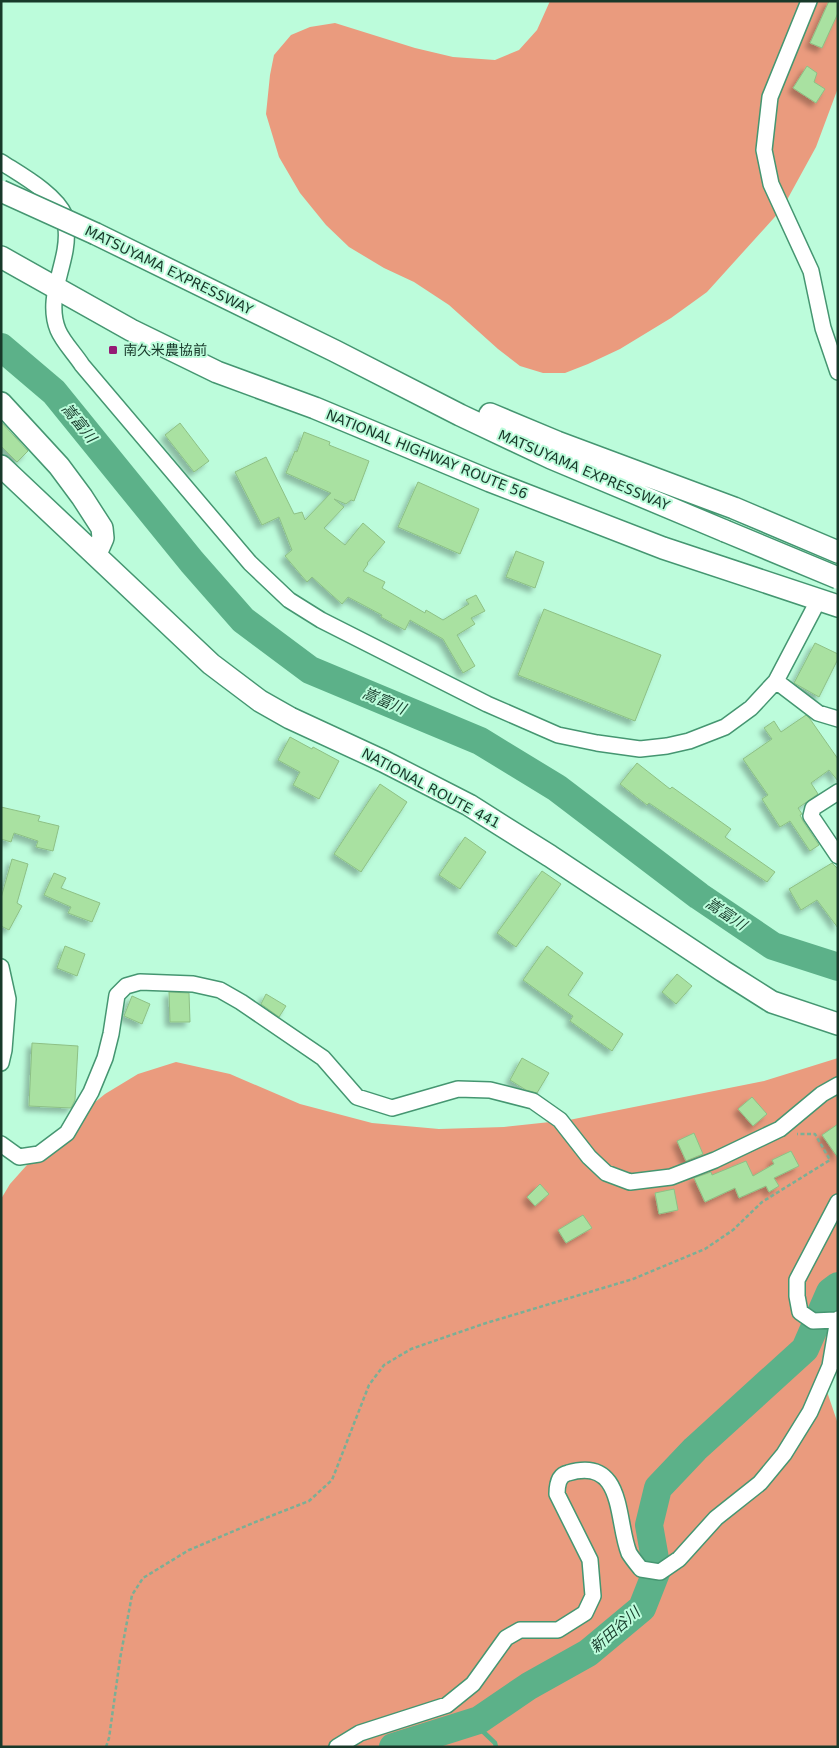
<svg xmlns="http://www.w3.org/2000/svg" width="839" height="1748" font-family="'DejaVu Sans','Noto Sans JP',sans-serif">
  <defs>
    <filter id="shadow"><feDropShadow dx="-4.5" dy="4.5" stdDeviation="2.5" flood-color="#0004"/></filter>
  </defs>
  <rect width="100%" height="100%" fill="#bcfcdb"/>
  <path fill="#ea9b7e" d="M550,1h288v87l-22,59 -34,62 -75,83 -36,26 -51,31 -32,15 -23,9h-22l-23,-7 -22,-17 -49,-44 -35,-23 -30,-14 -35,-21 -23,-22 -26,-32 -21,-36 -13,-43 4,-39 4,-20 17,-20 19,-8 25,-4 80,25 38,9 42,3 24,-10 18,-20z
    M838,1058v258l-12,28 -6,27 18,53v323h-837v-548l9,-15 41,-46 54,-44 33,-20 38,-12 54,12 70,30 72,19 67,6 65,-2 65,-7 195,-39z"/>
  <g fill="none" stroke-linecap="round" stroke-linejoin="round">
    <path stroke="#5cb189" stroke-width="4.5" d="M473,1722l22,21 1,4"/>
    <path stroke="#5cb189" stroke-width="28" d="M1,347l53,45 138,170 51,58 67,50 170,71 77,47 142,108 74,50 65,21
      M393,1747l86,-27 50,-34 59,-33 54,-45 15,-38 -8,-45 9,-37 37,-39 110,-100 25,-57 8,-6"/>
  </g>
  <path fill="#a9e1a1" stroke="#8dc085" filter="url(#shadow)" d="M829,1h9v12l-16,35 -12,-5z
    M807,66l10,7 -3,9 11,7 -9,14 -23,-15z
    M1,422l27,29 -11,11 -16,-16z
    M180,423l29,38 -15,11 -29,-37z
    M304,432l26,10 -1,3 40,16 -15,40 -3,-1 -5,4 -12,-5 10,8 -20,21 21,17 18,-22 22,19 -18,21 1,1 -5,7 22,11 -3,6 43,25 1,-3 17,10 26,-16 -3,-4 10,-5 9,16 -14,7 4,6 -18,11 18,31 -12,7 -20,-34 -33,-19 -5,10 -24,-13 1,-2 -34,-18 -6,7 -30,-27 -5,5 -22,-26 7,-6 -13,-33 -17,8 -27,-53 31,-15 28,57 8,-2 3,8 26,-27 -45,-20 9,-22 2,1z
    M418,482l61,27 -19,45 -62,-27z
    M516,551l28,11 -9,26 -29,-11z
    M544,609l117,46 -26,66 -117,-46z
    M815,643l23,11v5l-19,38 -25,-14z
    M806,715l4,4 28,40v22l-9,-11 -18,13 7,11 -20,14 4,6 -2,1 3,6 16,24 -9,6 -20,-30 -10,6 -18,-28 6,-4 -25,-36 29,-20 -8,-11 10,-7 7,11z
    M290,737l22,12 1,-2 26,14 -20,38 -26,-14 7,-13 -22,-12z
    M637,763l33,26 2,-2 59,42 -6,8 50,35 -8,10 -118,-79 -2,2 -27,-21z
    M380,784l27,18 -46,70 -27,-18z
    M1,807l39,9 -2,5 21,5 -6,25 -17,-4 2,-6 -24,-8 -3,9 -10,-3z
    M465,837l21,15 -26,37 -21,-14z
    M12,859l16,5 -11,39 5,3 -13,24 -8,-4v-28z
    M832,863l6,6v59l-21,-28 -16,10 -12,-21z
    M542,871l19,13 -45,63 -19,-14z
    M54,873l12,5 -5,10 39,15 -8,19 -24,-9 3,-6 -27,-12z
    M65,946l20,8 -8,22 -20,-8z
    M547,946l36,27 -15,22 55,39 -11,17 -42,-30 3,-5 -50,-36z
    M677,974l15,12 -16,18 -14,-12z
    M169,992l20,1 1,29h-20z
    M266,994l20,12 -7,11 -18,-13z
    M132,996l18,8 -8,20 -18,-8z
    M32,1043l46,3 -3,54 -4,8 -42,-2z
    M522,1058l27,15 -12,20 -11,-3 -16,-10z
    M752,1097l15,17 -14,12 -15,-17z
    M838,1124v34l-16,-23z
    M694,1133l9,21 -17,7 -9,-20z
    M791,1151l8,15 -25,12 5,8 -10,6 -3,-6 -27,12 -4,-10 -30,14 -11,-24 17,-6 1,3 34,-14 7,15 21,-12 -2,-4z
    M540,1184l9,10 -14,12 -8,-9z
    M674,1189l4,21 -19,4 -4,-21z
    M583,1215l9,13 -26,15 -8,-13z"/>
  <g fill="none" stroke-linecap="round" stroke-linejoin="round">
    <defs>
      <path id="minor" d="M809,1l-39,96 -6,53 7,34 40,87 12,57 15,44
        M1,162c20,13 55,32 64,54 1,3 1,8 1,12 4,34 -22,67 -8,102 5,12 17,24 24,35l168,198 39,37 32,20 166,84 71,31 39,8 43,6 27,-3 22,-5 36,-14 26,-19 25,-27 43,-82
        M776,681l42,32 20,6
        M838,792l-25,16 -2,8 27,40
        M1,967l7,32 -4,51 -3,13
        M1,1144l18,13 20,-3 28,-21 24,-41 14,-34 6,-24 6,-39 9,-9 14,-4 53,2 27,6 21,12 82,56 34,39 35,11 66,-19 32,1 43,11 27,19 29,37 17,16 24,9 41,-5 44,-17 65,-31 42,-35 16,-9
        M836,1320l-23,1 -13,-9 -3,-16v-16l41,-78
        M337,1747l23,-14 87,-28 26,-21 33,-46 14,-8h38l27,-17 8,-17 -3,-36 -33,-66c0,-8 1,-19 11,-21 57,-17 48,48 61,80 3,5 8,11 12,16l19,3 19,-13 37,-41 44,-35 24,-29 26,-42 20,-46 8,-47"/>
      <path id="highway" d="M96,234l239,117 125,64 91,43 174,73
        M1,257l130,73 86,42 98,36 175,73 173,67 175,58
        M1,403l58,63 23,31 20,31 1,10 -7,16
        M490,414l67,28 177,66 104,44
        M1,466l210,198 49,37 30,17 93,43 86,44 81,51 173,115 49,31 66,22"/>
    </defs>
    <use href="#minor" stroke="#459671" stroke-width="18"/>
    <use href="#highway" stroke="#459671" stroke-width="24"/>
    <path stroke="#7baf95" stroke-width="2.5" stroke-dasharray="4 2.5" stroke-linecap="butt" d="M106,1747l3,-9 11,-79 12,-64 11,-17 46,-28 64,-27 56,-22 23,-21 37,-95 15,-20 27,-16 72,-25 150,-45 72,-30 28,-19 29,-28 68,-42 -15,-26h-18"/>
    <use href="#minor" stroke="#fff" stroke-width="15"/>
    <use href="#highway" stroke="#fff" stroke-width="21"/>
    <defs>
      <path id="highway-bridge" d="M1,191l95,43
        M725,531l113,47"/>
    </defs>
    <use href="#highway-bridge" stroke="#459671" stroke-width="24" stroke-linecap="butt"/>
    <use href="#highway-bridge" stroke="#fff" stroke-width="21"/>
  </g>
  <rect fill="#951b75" stroke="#bcfcdb" stroke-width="2" x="108" y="345" width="10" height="10" rx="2.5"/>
  <g text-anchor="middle" stroke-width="4" stroke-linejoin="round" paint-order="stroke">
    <g font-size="14" fill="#18392a" stroke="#bcfcdb">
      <text transform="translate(169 270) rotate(26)" y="5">MATSUYAMA EXPRESSWAY</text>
      <text transform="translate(427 454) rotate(22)" y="5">NATIONAL HIGHWAY ROUTE 56</text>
      <text transform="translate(584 470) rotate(23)" y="5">MATSUYAMA EXPRESSWAY</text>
      <text transform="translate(431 788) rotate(28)" y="5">NATIONAL ROUTE 441</text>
    </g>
    <g font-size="14" fill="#18392a" stroke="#bcfcdb" text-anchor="start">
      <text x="123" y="355">南久米農協前</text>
    </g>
    <g font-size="15" font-style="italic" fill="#193e2d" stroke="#bcfcdb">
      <text transform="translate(79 423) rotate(51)" y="5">嵩富川</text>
      <text transform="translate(384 701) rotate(23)" y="5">嵩富川</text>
      <text transform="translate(726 914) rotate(34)" y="5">嵩富川</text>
      <text transform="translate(615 1630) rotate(-41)" y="5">新田谷川</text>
    </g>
  </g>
  <rect width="839" height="1748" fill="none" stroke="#18392a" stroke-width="5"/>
</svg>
